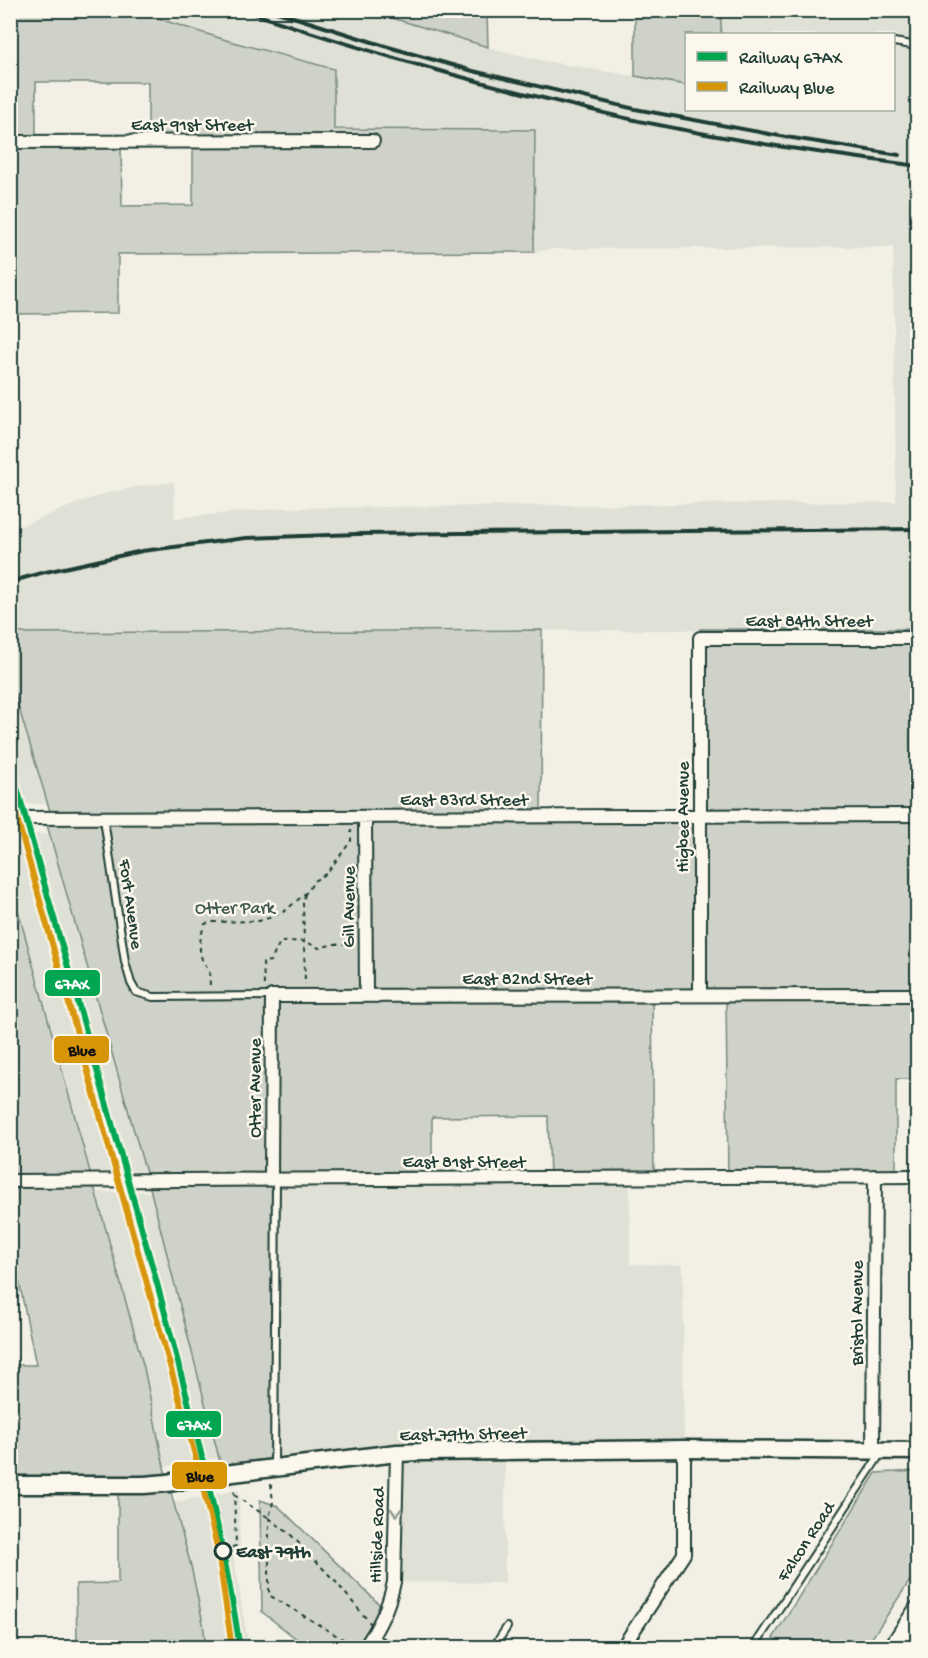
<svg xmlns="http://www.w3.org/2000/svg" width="928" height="1658" font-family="'Gochi Hand',sans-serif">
  <rect width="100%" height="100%" fill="#f2f0e5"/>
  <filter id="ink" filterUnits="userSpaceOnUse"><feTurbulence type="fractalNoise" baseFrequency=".0167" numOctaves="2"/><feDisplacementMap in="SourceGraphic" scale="12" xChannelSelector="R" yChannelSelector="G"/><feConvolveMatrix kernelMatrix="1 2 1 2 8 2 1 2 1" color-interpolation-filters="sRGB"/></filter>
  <g filter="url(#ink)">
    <path fill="#e0e1d6" d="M134,11h235l125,38 51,12 141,24v25h208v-76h-173v-23h196v618l-906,4v-103l69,-28 27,-9 33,-7 34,-4 1,36 107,-10 614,-6 -3,-255 -339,2 -20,3 1,-122 -201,-1v-60l-105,-28z
      M10,683h1l36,121h-36z
      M10,834h42l95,337 -56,1 -80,-291z
      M630,1178v86l53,1 1,184 -179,2v132l-111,-1 3,-129 -123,15 2,-288z
      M96,1192h55l68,266 -55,9 -20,-99z
      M239,1490l1,60 -7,2 15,91h5v4h-47l-3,-24 -12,-57 -16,-64z"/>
    <path fill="#cfd2c8" stroke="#77887e" stroke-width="1.5" fill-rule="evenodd" d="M10,11h124l95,30 105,28v60l201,1 -1,122 -416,2v59l-107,1zM36,82h112v60h45v63l-71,1 -1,-64h-85z
      M369,11h118l1,36z
      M635,11h86v23h-35v51l-51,-9z
      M700,629h217l1,450h-22v97l-168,1 -2,-181h-74l2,182h-104l-2,-62 -116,1v62l-156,1 -2,288 -54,7 -1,-17 -71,-278 -103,-362h7l-41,-136 -1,-49 532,-3 -1,187 158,-1z
      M10,881l134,487 20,99 27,99 12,57 3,24h-129l-1,-63 42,-1v-98h-107v-120h25l-24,-119h-1z
      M917,1471v99l-51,77h-81l-12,-9 103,-165z
      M260,1500l18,6 104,101 -21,40h-54l-45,-35z"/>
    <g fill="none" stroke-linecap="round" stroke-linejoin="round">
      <defs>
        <path id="service" d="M894,42l24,4
          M104,819l21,143 6,21 5,9 17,5 119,-1
          M274,1468l2,-288
          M493,1648l14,-21
          M753,1648l128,-195"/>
        <path id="minor" d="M10,142l363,-1
          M10,818l908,-3
          M365,818l1,178
          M700,995v-357h218
          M271,1180l1,-184 646,-1
          M10,1181l908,-5
          M873,1450l2,-274
          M371,1638l15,10
          M364,1648c15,-20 25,-42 30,-66l3,-129
          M622,1648l62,-94v-105"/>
        <path id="secondary" d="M10,1485h134l23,-2 66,-10 164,-20 26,-1 261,-3 234,2"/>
        <path id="primary" d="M893,1648l25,-38"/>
      </defs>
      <use href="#service" stroke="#1f3d34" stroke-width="10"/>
      <use href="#minor" stroke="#1f3d34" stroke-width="16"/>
      <use href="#secondary" stroke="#1f3d34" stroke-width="21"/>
      <use href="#primary" stroke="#1f3d34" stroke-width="22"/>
      <path stroke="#1f3d34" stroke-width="2" stroke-dasharray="4.5 4.5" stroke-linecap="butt" d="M305,894l-2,9 2,81
        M210,985l-1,-16c-13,-11 -10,-31 -4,-45l6,-2 48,-1 13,-4 13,-6 23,-20 6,-10 13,-8 24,-32v-11
        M264,985l-1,-23 8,-1 9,-19 24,-1 15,7 15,-4h19
        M234,1495l35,23 4,-16 -2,-18
        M269,1518l22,17 44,46 36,43 -7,14 -8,9 -87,-52z
        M208,1521l13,-3
        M232,1547l4,-1 -2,-57"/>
      <use href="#service" stroke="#fbf7ec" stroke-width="6"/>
      <use href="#minor" stroke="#fbf7ec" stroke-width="12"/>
      <use href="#secondary" stroke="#fbf7ec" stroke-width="16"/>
      <use href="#primary" stroke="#fbf7ec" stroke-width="18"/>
      <path stroke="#1f3d34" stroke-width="4" d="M244,10c98,34 198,63 299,88 37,9 74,19 111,26 87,18 175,30 264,42
        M271,10l114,36 88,25 162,38 145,27 119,19
        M10,582l31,-9 101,-22 104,-13 111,-4 561,-5"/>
      <defs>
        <path id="rail-1" d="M10,763c48,171 98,342 145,513 33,123 66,245 85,372"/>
        <path id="rail-2" d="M10,793l186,666 22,92 14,97"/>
      </defs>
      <use href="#rail-1" stroke="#fbf7ec" stroke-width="10"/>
      <use href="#rail-2" stroke="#fbf7ec" stroke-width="10"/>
      <use href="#rail-1" stroke="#00a651" stroke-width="6"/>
      <use href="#rail-2" stroke="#d79608" stroke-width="6"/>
    </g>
    <defs><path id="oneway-chevron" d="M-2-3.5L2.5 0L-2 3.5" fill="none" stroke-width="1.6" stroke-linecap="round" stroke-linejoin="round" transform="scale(1.5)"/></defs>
    <use stroke="#8d9a90" href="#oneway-chevron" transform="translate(396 1512) rotate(91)"/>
  </g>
  <circle fill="#fbf7ec" stroke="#1f3d34" stroke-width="3" cx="223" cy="1551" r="8"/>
  <g text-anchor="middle" stroke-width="5" stroke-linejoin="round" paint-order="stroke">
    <g font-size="18" fill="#1f3d34" stroke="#fbf7ec">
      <text x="192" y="130">East 91st Street</text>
      <text x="809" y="626">East 84th Street</text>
      <text x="464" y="805">East 83rd Street</text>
      <text transform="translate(682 817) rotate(-90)" y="6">Higbee Avenue</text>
      <text transform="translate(132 904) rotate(82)" y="6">Fort Avenue</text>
      <text transform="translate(348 907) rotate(-90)" y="6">Gill Avenue</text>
      <text x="527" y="984">East 82nd Street</text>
      <text transform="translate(254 1088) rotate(-90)" y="6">Otter Avenue</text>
      <text x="464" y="1167">East 81st Street</text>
      <text transform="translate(856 1313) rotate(-90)" y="6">Bristol Avenue</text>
      <text transform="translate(463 1433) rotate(-1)" y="6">East 79th Street</text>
      <text transform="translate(376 1535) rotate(-88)" y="6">Hillside Road</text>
      <text transform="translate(805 1541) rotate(-57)" y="6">Falcon Road</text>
    </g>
    <g font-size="18" fill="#425b52" stroke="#fbf7ec">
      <text x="235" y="913">Otter Park</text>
    </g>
    <g font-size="18" font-weight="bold" fill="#1f3d34" stroke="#fbf7ec" text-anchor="start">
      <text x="236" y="1557">East 79th</text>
    </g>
  </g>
  <g stroke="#fbf7ec" stroke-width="2">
    <rect x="44" y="969" width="57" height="28" rx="6" fill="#00a651"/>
    <rect x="53" y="1035" width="57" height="29" rx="6" fill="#d79608"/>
    <rect x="165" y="1410" width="57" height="28" rx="6" fill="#00a651"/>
    <rect x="171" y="1461" width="57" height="29" rx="6" fill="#d79608"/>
  </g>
  <g font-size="16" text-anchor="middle" font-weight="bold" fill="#fff">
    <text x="72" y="989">67AX</text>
    <text x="194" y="1430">67AX</text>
  </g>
  <g font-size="16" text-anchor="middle" font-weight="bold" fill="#111">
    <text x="82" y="1055">Blue</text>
    <text x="200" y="1481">Blue</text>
  </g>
  <rect width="928" height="1658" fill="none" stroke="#fbf7ec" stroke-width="36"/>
  <rect x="18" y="18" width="892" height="1622" fill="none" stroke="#1f3d34" stroke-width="2" filter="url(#ink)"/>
  <rect x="685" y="33" width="210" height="78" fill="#fbf7ec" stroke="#a3ada2" stroke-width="1.5"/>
  <rect x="697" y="52" width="30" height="9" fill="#00a651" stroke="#a3ada2" stroke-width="1.5"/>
  <text x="739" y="63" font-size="18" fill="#1f3d34">Railway 67AX</text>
  <rect x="697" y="82" width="30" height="9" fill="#d79608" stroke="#a3ada2" stroke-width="1.5"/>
  <text x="739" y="93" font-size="18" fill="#1f3d34">Railway Blue</text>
</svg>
